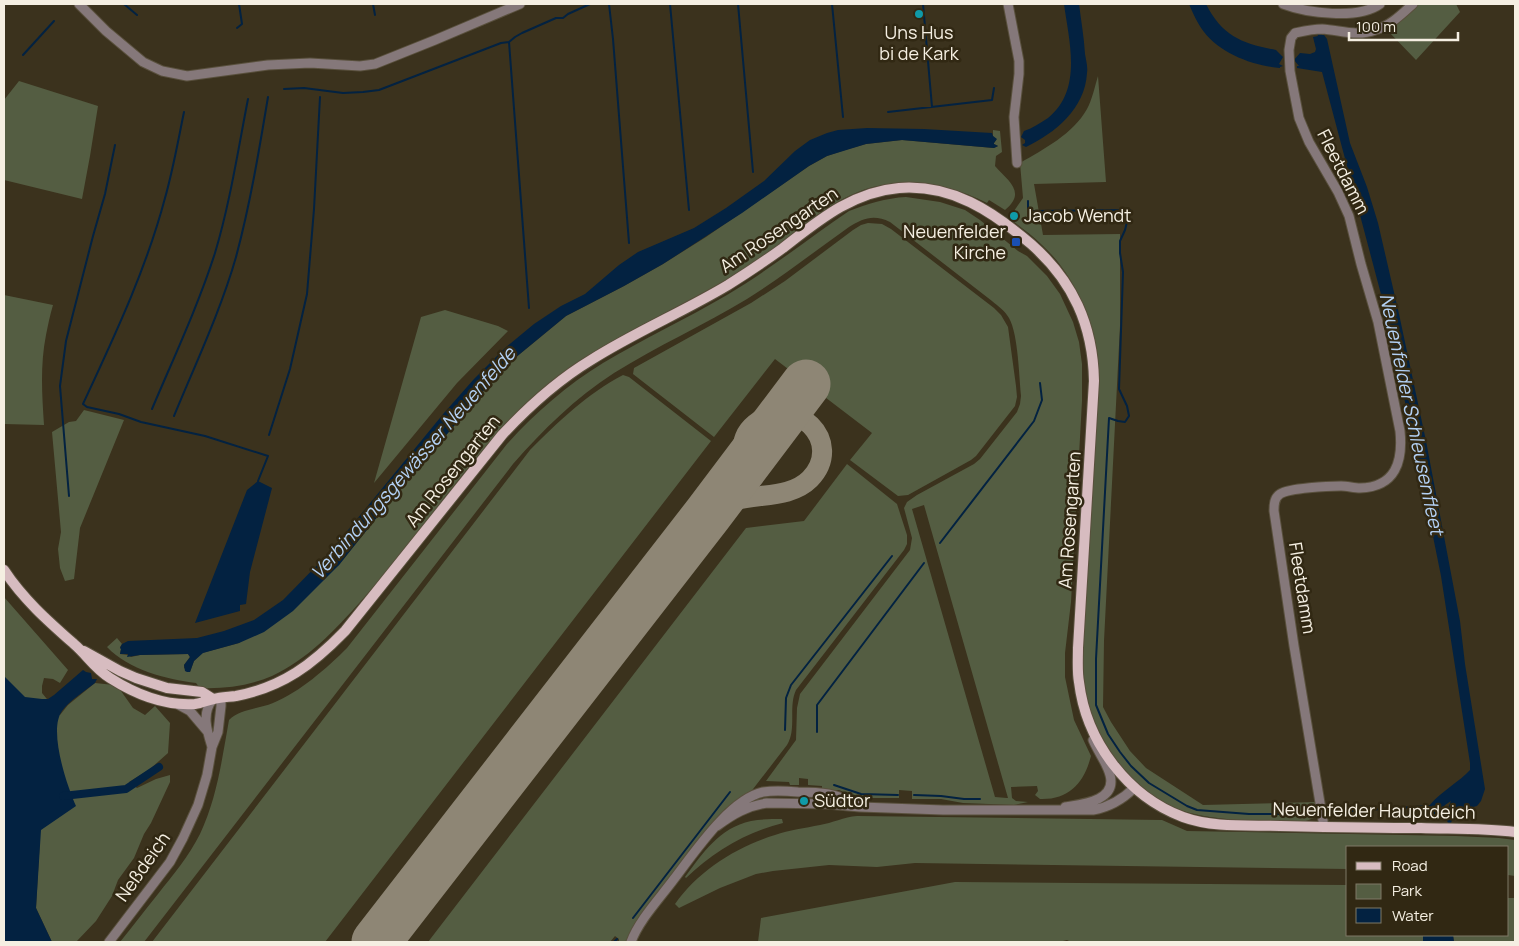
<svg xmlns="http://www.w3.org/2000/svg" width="1519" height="946" font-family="Manrope,sans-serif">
  <rect width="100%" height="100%" fill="#3b321d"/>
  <path fill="#545d42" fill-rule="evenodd" d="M1419,4h37l4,8 -44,48 -28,-29z
    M1098,76l8,106 -72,2 9,51 77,-1v92l-16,315 -1,66 8,15 19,29 16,17 57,37 113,-3 1,9 -3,7 -11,4c-37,-1 -77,0 -113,-9 -48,-13 -91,-63 -102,-110 -4,-14 -5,-28 -6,-42l16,-280c-2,-51 -18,-101 -56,-136 -10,-10 -22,-18 -33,-27l14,-20 -3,-35c24,-14 53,-29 67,-54 5,-9 8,-23 11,-33z
    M19,81l79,25 -8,50 -8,43 -78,-19v-80z
    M993,130l7,1 2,21 -6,4 -1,10c13,15 32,26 10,44l-16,-10 -2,3c-35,-18 -75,-26 -114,-16 -45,12 -78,47 -115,73 -76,51 -167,80 -233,145 -61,59 -107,133 -164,196 -26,29 -54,59 -89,75 -23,10 -48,13 -72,12l-4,-5c-30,-4 -67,-13 -89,-36l10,-9 5,6 -2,3 1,2 -1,5 8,1 3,2 9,-2 48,-1 2,3 -6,8v3l6,4 4,-11 8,-8 37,-10 100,-78 58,-73 82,-95 11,-15 25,-24 51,-42 58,-30 39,-22 43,-27 103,-71 18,-10 18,-6 21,-6 36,-4 92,8 4,-2 -4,-2v-1l2,-3 -3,-4z
    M906,197l34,5 25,8 15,10 38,31 9,5 20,20 13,18 13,28 6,20 3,22v37l-11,201 -6,51v24l9,43 17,36c-7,27 -22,44 -51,43l-5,-4 3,-4 -1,-5 -26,1 1,11 4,3 12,1 -14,3 -51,-2 -22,-4h-29v-8l-13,-1v8h-35l-13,-3 -12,-5h-17v-4l-14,-1v-6l-9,-1v7h-9l-1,-3 -23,-1 30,-41 1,-32 3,-14 110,-144 2,-12 -8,-30 3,-6 10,-7 57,-31 6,-5 37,-47 3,-8 1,-8c-2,-20 -3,-63 -12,-78 -4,-7 -11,-12 -17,-17l-102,-79c-16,-8 -27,-4 -41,5 -34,24 -67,50 -102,72 -43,26 -90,47 -133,74 -39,25 -71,57 -101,91l-369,478h-24c13,-16 25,-32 38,-48 15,-19 31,-38 42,-60 17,-36 22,-75 29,-114 11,-11 30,-11 44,-17 27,-11 54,-35 74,-55l160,-204c28,-31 60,-59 96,-81 40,-24 83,-44 124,-68 42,-25 81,-56 122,-84 18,-7 37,-13 57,-14zM924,505l84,293h-1l-12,-1 -83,-288z
    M868,223l14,1 9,5 103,79 7,7 7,12 8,59 1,11 -2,9 -39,50 -5,4 -63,35 -10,1 -48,-36 22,-27 -97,-74 -61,78 -81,-63 1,-6 117,-65 34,-22 68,-51 8,-5z
    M4,295l49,10c-3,10 -5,20 -7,30 -6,30 -4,60 -2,90l-40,-1z
    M445,310l53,16 10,5 -51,52 -83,100 47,-166z
    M623,375l6,2 82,64 -386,501h-173l378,-492c28,-28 58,-57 93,-75z
    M84,410l40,10 -44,108 -6,51 -9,2 -5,-13 -2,-19 3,-17 -9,-100 17,-10 7,-1z
    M847,464l50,40 10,31v9l-3,6 -108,140c-8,17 1,39 -9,55l-37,48 -25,16 -15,17 -74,97 -10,19h-7v-3l-4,-3 -5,6h-182l318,-414 58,-7z
    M4,597l64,73 -8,13 -7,-4 -9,-1 -2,8v7l18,22 8,-10 27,-22 19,2 7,6 12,17 12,7 10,-9 15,17 -2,30 -18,16 -21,13 8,6 19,-9 14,-4v7l-19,41 -7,11 -10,24 -16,22 -6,16 -16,25 -20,21h-24l-16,-34 4,-70 -36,14z
    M857,816l305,4 25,11 269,5 43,2 16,2v36l-7,-1v-28h-160v22l-433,-6 -38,4 -48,-2 -56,6 -17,3 -36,14 -41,20 -4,-4c23,-33 61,-57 100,-69 14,-5 30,-7 45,-10 12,-2 24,-8 37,-9z
    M782,819l1,4c-37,9 -70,29 -97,55l-1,-1c18,-24 34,-49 66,-56 10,-2 21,-2 31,-2z
    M955,882l393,3v50h90l-1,7h-366l-4,-2 -8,2h-301l3,-24z
    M1508,898h7v44h-61l-1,-7h55z"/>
  <path fill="#032241" d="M1064,4h15c2,16 5,33 6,50 1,6 3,13 2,19 -2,36 -32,60 -61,74l-4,-2 3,-2v-3l-4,-3 3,-6c9,-3 16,-8 24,-13 35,-28 21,-77 16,-114z
    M1189,4h17c16,32 37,40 70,46l7,7 -4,7 4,2 -3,1v1c-27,-2 -60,-15 -76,-36 -7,-9 -11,-19 -15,-28z
    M1322,32v3h2l3,4 23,104 17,44 11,36 21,91 27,127 34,180 5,43 20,125 -4,12 -4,5c-17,5 -19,-2 -26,17h-3l-3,-8 6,-14 -6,4 -4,6 -3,-1 -1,4h-8v-3l-3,-1c10,-15 27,-24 40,-36l4,-4v-7l-29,-187 -20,-99 -35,-164 -64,-241 -25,-4v-2h2l-5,-6 6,-7 10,1 5,-2 1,-3 -3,-12 5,-1 -1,-3z
    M867,128l57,1 68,4 1,3 4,3 -3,4v1l4,2 -4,2 -92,-8 -36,4 -39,12 -18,10 -67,47 -79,51 -39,22 -58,30 -51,42 -25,24 -11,15 -82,95 -58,73 -46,46 -29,21 -25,11 -36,10 -9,8 -4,11h-3l-2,-1 -1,-6 6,-8 -2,-3 -48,1 -13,2 1,-3h-8l1,-5 -1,-1 2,-4 6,-3 69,-3 27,-7 30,-11 29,-20 47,-48 114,-139 30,-34 31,-31 29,-24 27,-18 24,-12 34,-29 19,-13 56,-24 32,-20 38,-27 31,-30 15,-11 17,-7 11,-3z
    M258,481l14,7 -22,84 -4,32 -6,1v6l-45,12 52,-133z
    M83,670l3,2 5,1 1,6h5l-2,4c-10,8 -26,18 -33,28 -14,19 5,75 14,95l-35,24 -5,78 16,34h-48v-266l21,21 17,2h6l6,-4z
    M1423,935h30l1,7h-31z"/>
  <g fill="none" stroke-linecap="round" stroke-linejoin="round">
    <path stroke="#032241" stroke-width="2" d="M124,4l13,11
      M373,4l2,11
      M609,4l4,35 16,204
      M670,4l19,206
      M738,4l15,168
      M832,4l11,113
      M923,4l9,103
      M237,28l5,-4 -3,-20
      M509,42l20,266
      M23,55l31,-34
      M284,89l20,-1 39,5 20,-1 16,-2 122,-47 8,-1 6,-5 7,-4 34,-15h7l5,-4 22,-10
      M184,112c-6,29 -11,58 -19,86 -19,72 -51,139 -82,206l4,3 32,7 22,8 64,14 63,20 -10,25
      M888,112l104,-12 2,-12
      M1028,201v7l4,3 98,-1 -5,20 -5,11v12l3,19 -4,117 8,17 2,10 -4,6 -7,-1 -9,-3 -13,241v46l12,29 12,18 11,14 18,17 38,23 10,4 52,4h63
      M152,409c22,-52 46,-103 63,-156 15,-50 23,-103 33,-154
      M174,416c21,-51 47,-106 62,-159 14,-52 23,-106 32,-160
      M269,435l21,-66 17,-75 7,-85 6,-112
      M69,496l-9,-110 6,-45 27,-105 12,-42 10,-49
      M940,543l94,-122 8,-21 -2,-17
      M785,730l1,-32 5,-13 101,-129
      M817,732v-27l107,-142
      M834,785l27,9 37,1
      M914,795l27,1 23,3h16
      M1335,812l95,-6
      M633,918l97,-126
      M614,942l3,-3"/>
    <path stroke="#032241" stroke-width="8" d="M63,796l63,-7 33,-22"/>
    <path stroke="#8e8675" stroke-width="20" d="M708,514c29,-27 76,-9 102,-35 36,-37 -16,-88 -55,-55 -17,14 -10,27 -17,45 -6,15 -18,28 -27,41"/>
    <path stroke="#8e8675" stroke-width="49" d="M376,942l332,-428 98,-130"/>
    <defs>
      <path id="minor" d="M79,4l27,27 37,31 19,9 25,5 81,-11 42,-2 50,3 15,-2 60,-24 85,-36
        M1008,4l11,57v13l-5,43 3,46
        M1283,4c24,9 75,16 97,0
        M179,705l11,6 17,20
        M212,747c-5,-16 -11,-34 1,-48
        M1065,807c17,-3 52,-6 45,-32 -3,-12 -12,-23 -17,-35
        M717,826c16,-12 30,-20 50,-23l60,1 33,3 83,3h150c17,-3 29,-10 41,-22
        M1324,827l-30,-181 -20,-135c0,-6 0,-13 6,-17 9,-6 49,-8 61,-8 6,0 13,2 19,2 36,-1 43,-27 40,-57l-22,-109 -17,-58 -12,-48 -11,-24 -29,-50 -10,-24 -9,-47 -1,-21 2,-12 4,-5c9,-2 17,-4 27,-4 18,1 35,8 53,1 15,-4 27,-16 38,-26
        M109,942l61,-80 13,-24 15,-33 9,-30 5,-28 6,-15 3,-26v-8
        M631,942c8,-22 29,-44 43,-63 20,-26 56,-80 89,-87 12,-2 24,-1 35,0 24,0 37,1 59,13"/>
      <path id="major" d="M4,570c19,29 44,51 70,74 13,11 20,24 36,34 25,16 55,28 85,26 7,-1 13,-4 19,-5 7,-2 15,-2 22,-3 47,-9 77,-32 109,-65l157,-196c27,-29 56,-55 89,-75 44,-28 92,-48 137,-75 19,-12 37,-24 55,-37 35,-27 69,-56 116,-60 53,-4 93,23 132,56 42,37 62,81 63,137l-16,267c0,12 -1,23 1,34 7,59 48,114 104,135 30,11 65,8 97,9 47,1 94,2 141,2 31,1 63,0 94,4
        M84,651l36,20 16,7 31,10 35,4 11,7"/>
    </defs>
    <use href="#minor" stroke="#59503d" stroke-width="11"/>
    <use href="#major" stroke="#59503d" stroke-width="12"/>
    <use href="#minor" stroke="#85787a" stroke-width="9"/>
    <use href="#major" stroke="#d7bcc0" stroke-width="10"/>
  </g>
  <g fill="#0f9aa8" stroke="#312813" stroke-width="2">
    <circle cx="919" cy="14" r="5"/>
    <circle cx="1014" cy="216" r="5"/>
    <circle cx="804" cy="801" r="5"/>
  </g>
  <rect fill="#1a4fb4" stroke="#312813" stroke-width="2" x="1011" y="237" width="10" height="10" rx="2.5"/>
  <g text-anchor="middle" stroke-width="5" stroke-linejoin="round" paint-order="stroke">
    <g font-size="18" fill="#f5efe2" stroke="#312813" text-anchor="start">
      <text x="919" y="39" text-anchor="middle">Uns Hus<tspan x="919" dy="21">bi de Kark</tspan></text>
      <text x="1024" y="222">Jacob Wendt</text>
      <text x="1006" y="238" text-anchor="end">Neuenfelder<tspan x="1006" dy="21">Kirche</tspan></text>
      <text x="814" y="807">Südtor</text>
    </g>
    <g font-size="18" fill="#f5efe2" stroke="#312813">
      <text transform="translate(1343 172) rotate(63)" y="6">Fleetdamm</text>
      <text transform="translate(779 230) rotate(-34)" y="6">Am Rosengarten</text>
      <text transform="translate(453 471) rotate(-51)" y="6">Am Rosengarten</text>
      <text transform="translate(1070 520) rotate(-86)" y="6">Am Rosengarten</text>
      <text transform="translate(1302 588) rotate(81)" y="6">Fleetdamm</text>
      <text transform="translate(1374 811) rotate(1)" y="6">Neuenfelder Hauptdeich</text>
      <text transform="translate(143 867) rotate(-55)" y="6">Neßdeich</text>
    </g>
    <g font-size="19" font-style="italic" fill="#b3d1f5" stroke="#312813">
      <text transform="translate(1412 414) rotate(78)" y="7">Neuenfelder Schleusenfleet</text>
      <text transform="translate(413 463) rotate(-49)" y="7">Verbindungsgewässer Neuenfelde</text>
    </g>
  </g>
  <rect width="1519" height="946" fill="none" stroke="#f5efe2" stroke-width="10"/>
  <rect x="1346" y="846" width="162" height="90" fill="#312813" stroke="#7f7866"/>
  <rect x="1356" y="862" width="25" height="8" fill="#d7bcc0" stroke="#7f7866"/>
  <text x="1392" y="871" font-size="15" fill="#f5efe2">Road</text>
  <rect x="1356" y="884" width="25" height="15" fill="#545d42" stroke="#7f7866"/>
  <text x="1392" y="896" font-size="15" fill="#f5efe2">Park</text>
  <rect x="1356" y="908" width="25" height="15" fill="#032241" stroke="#7f7866"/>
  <text x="1392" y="921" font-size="15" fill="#f5efe2">Water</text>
  <path d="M1349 32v8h109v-8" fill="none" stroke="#f5efe2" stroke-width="2.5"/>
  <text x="1356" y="32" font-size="15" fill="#f5efe2" stroke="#312813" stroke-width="4" paint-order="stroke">100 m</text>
</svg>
